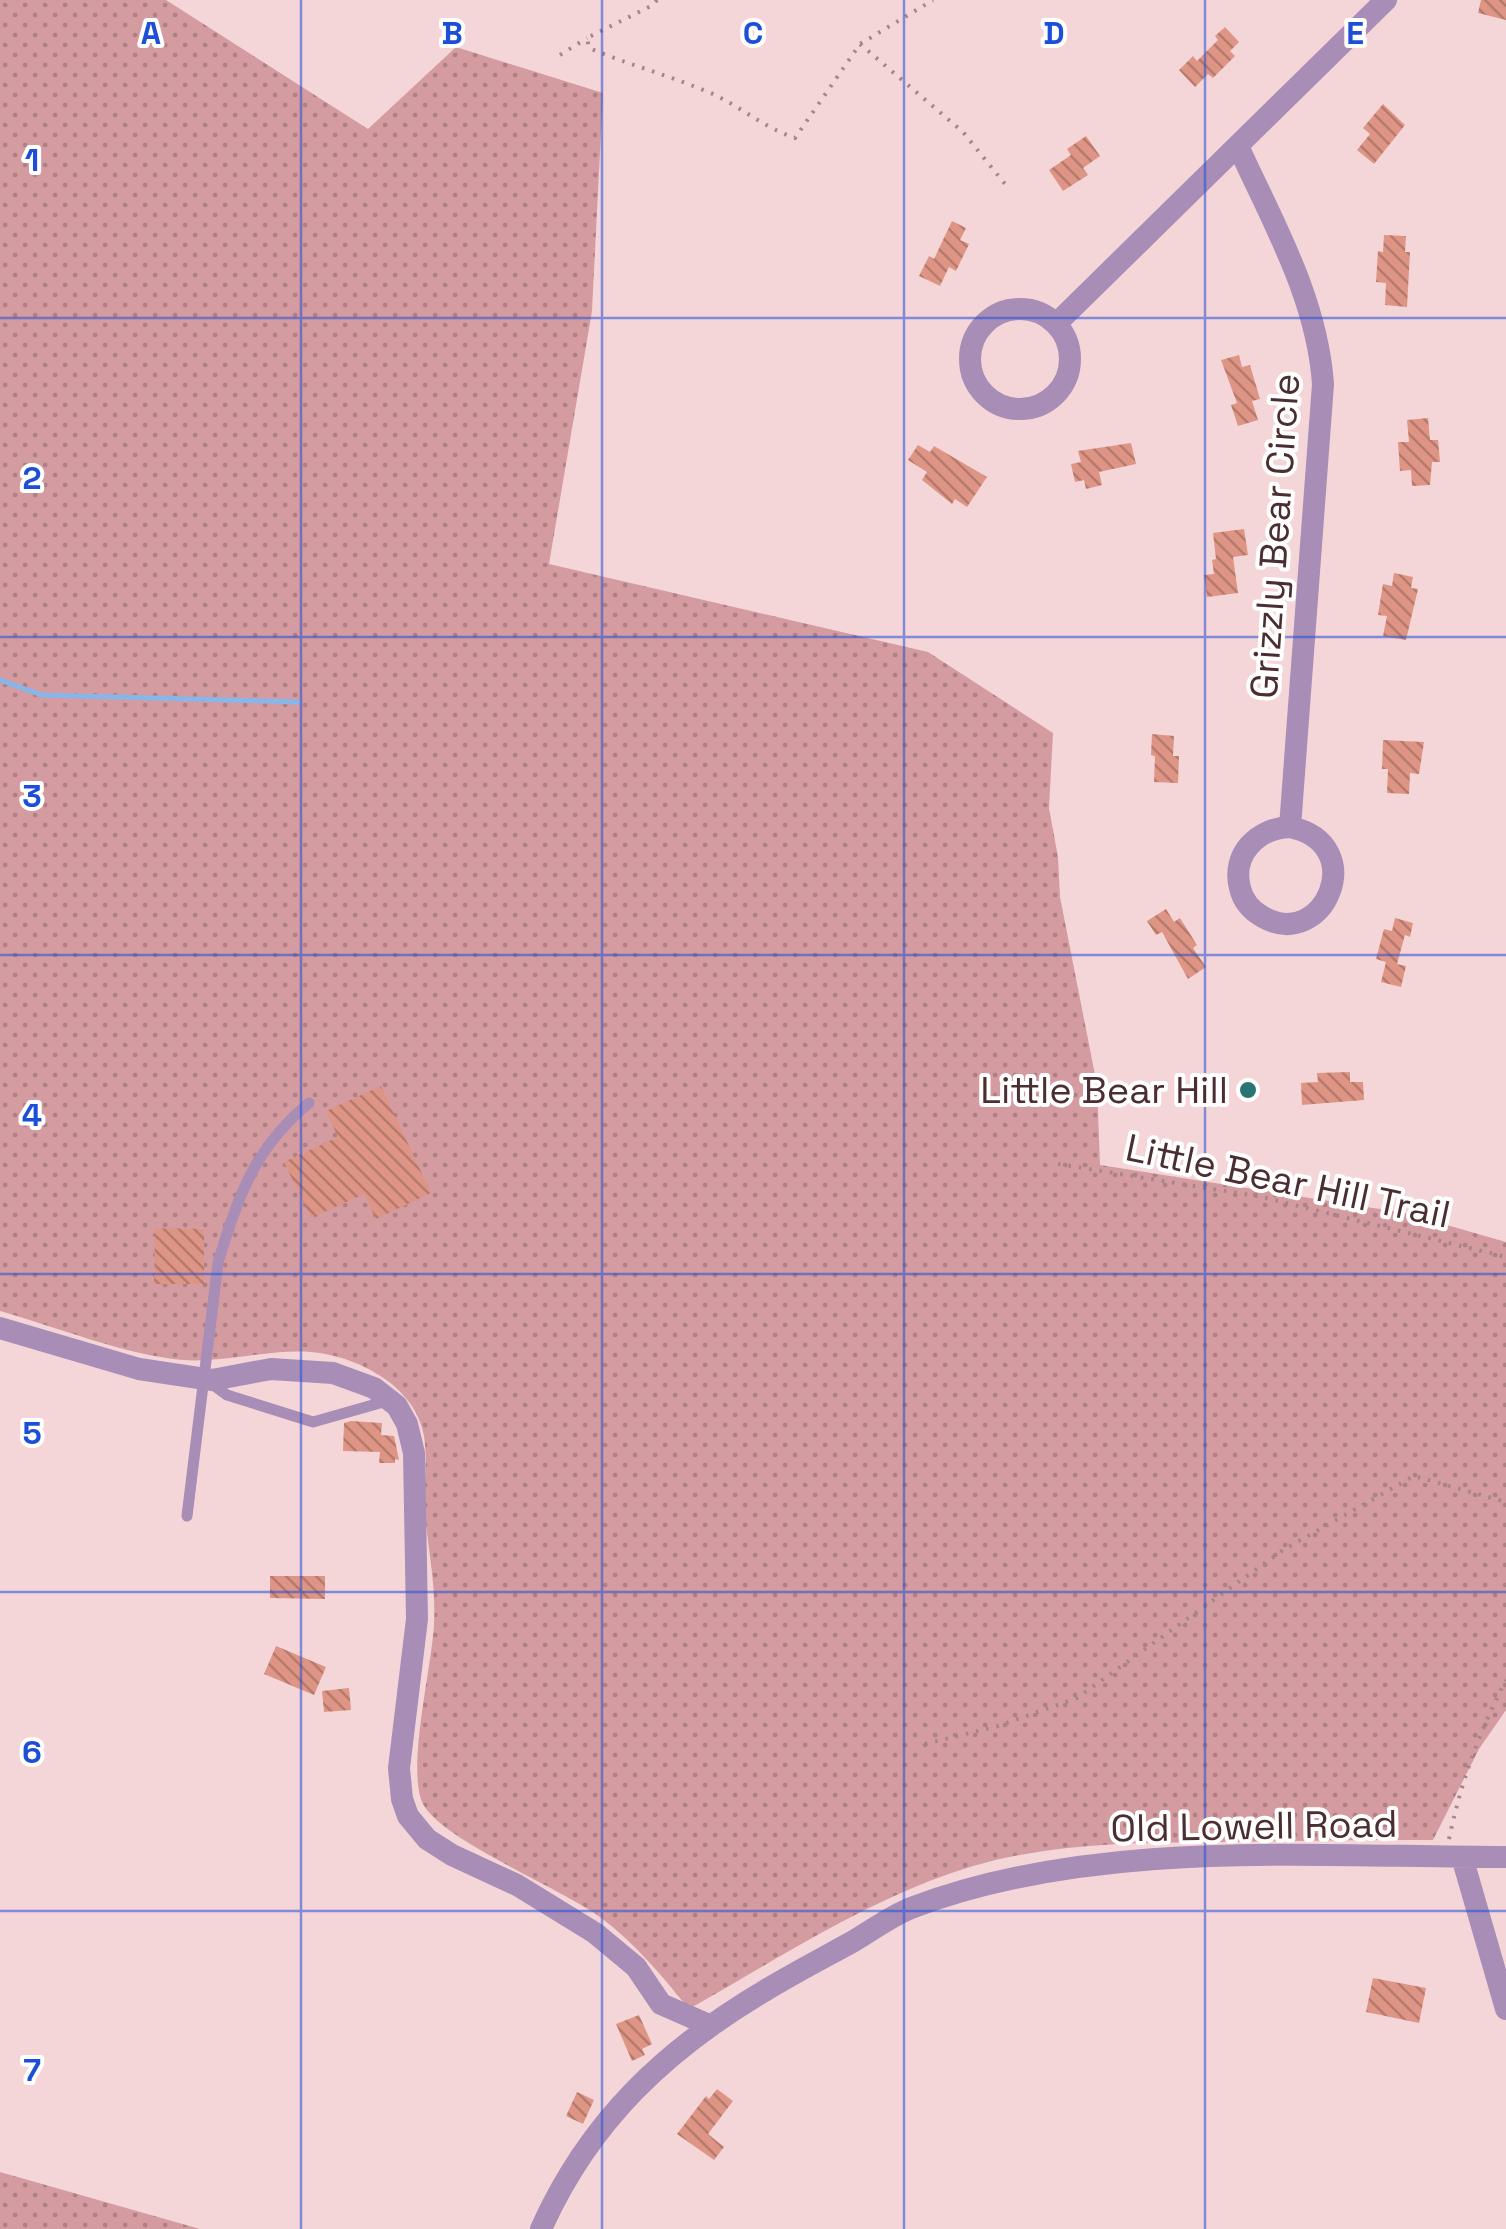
<svg xmlns="http://www.w3.org/2000/svg" width="1506" height="2229" font-family="'Space Grotesk',sans-serif">
  <defs>
    <pattern id="park-dots" width="8" height="8" patternUnits="userSpaceOnUse" patternTransform="scale(2.5)"><rect width="8" height="8" fill="#d49ba0"/><path d="M2 2h.1M6 6h.1" fill="none" stroke="#ae7f83" stroke-width="1.8" stroke-linecap="round"/></pattern>
    <pattern id="building-back-hatch" width="6" height="6" patternUnits="userSpaceOnUse" patternTransform="scale(2.5)"><rect width="6" height="6" fill="#de9585"/><path d="M-1 5l2 2M0 0l6 6M5-1l2 2" fill="none" stroke="#b67a6d"/></pattern>
  </defs>
  <rect width="100%" height="100%" fill="#f5d6d8"/>
  <path fill="url(#park-dots)" d="M0,0h166l202,129 88,-82 147,46 -11,218 -43,253 379,88 125,81 -4,75 9,49 2,40 37,188 3,80 305,48 101,29v468l-27,39 -46,91c-73,0 -146,1 -220,2 -81,1 -161,1 -240,24 -102,31 -192,91 -284,143 -27,-33 -54,-66 -89,-92 -40,-29 -158,-77 -177,-113 -17,-34 9,-137 11,-180 2,-42 -6,-72 -9,-112 -2,-25 3,-50 -1,-76 -8,-50 -67,-80 -113,-84 -43,-3 -86,11 -128,8 -54,-4 -130,-34 -183,-49z
    M0,2172l200,57h-200z"/>
  <g fill="none" stroke-linecap="round" stroke-linejoin="round">
    <path stroke="#88b5ea" stroke-width="5" d="M0,680l42,15 257,7"/>
  </g>
  <path fill="url(#building-back-hatch)" d="M1481,0h25v20l-28,-7z
    M1225,27l14,15 -9,9 5,5 -22,22 -5,-4 -13,13 -16,-17 14,-14 4,5 21,-21 -3,-4z
    M1383,104l22,21 -31,39 -17,-14 13,-16 -7,-6z
    M1086,136l14,20 -17,12 5,7 -25,16 -14,-21 22,-15 -4,-6z
    M952,221l14,7 -6,12 9,4 -13,27 -7,-4 -9,19 -21,-10 10,-20 5,3z
    M1384,235l22,1 -1,16h5l-3,55 -22,-2 1,-22 -10,-1 2,-31 5,1z
    M1239,355l3,12 8,-2 10,34 -8,2 6,19 -20,6 -7,-21 6,-2 -16,-43z
    M1428,418l2,22h8l2,22h-8l-2,23 -18,1 -1,-16 -11,1 -2,-29h11l-2,-22z
    M1131,443l5,21 -37,8 3,13 -16,4 -2,-9 -9,2 -4,-18 10,-2 -3,-11z
    M918,445l12,7 4,-6 53,31 -20,30 -12,-8 -3,5 -30,-24 5,-8 -19,-12z
    M1244,529l4,26 -15,2 5,36 -31,4 -3,-22 10,-1 -2,-14 4,-1 -3,-26z
    M1394,573l19,4 -2,11 7,1 -12,51 -23,-4 4,-20 -9,-1 5,-31 9,2z
    M1152,734l22,2 -1,20h6l-1,27 -24,-1 1,-26 -4,-1z
    M1383,740l41,2 -5,32 -9,-1 -1,21 -22,-1 1,-24h-6z
    M1166,909l8,13 6,-4 17,27 -4,3 13,19 -18,12 -26,-47 -6,3 -9,-14z
    M1395,918l18,5 -3,14 -5,-2 -8,29 9,2 -5,21 -20,-5 5,-20 -10,-3 8,-30 8,2z
    M1350,1072v10h13l1,18 -62,5 -1,-22 17,-1 -1,-9z
    M381,1086l50,107 -55,26 -12,-25 -53,24 -27,-56 54,-25 -12,-26z
    M155,1228l49,1v55h-50z
    M351,1421l31,2 -1,12 13,1 5,24 -4,-1v4h-16l1,-11 -37,-1 1,-28z
    M270,1576h55v23l-55,-1z
    M276,1646l50,21 -12,28 -50,-21z
    M349,1688l2,22 -27,2 -2,-21z
    M1373,1978l53,10 -7,35 -53,-11z
    M639,2015l13,29 -10,5 3,6 -13,6 -16,-37z
    M717,2089l16,12 -25,33 16,13 -10,13 -37,-26 29,-38 3,3z
    M577,2092l17,8 -11,24 -17,-8z"/>
  <g fill="none" stroke-linecap="round" stroke-linejoin="round">
    <path stroke="#a48688" stroke-width="4" stroke-dasharray="2.5 8" stroke-linecap="butt" d="M657,0l-4,5 -66,33 2,10c38,16 78,27 117,43 32,13 56,36 89,47l65,-94 73,-44
      M860,44l103,88 46,57
      M560,55l27,-17
      M1058,1164l204,33 244,60
      M925,1744l73,-18 79,-28 206,-148 131,-74 92,26
      M1449,1839c12,-57 30,-107 57,-159"/>
    <path stroke="#a88db7" stroke-width="11" d="M208,1381l19,14 86,27 74,-21
      M187,1516l31,-253c19,-65 37,-116 91,-160"/>
    <path stroke="#a88db7" stroke-width="22" d="M1238,146c35,77 79,152 85,238l-33,443c-32,1 -59,27 -50,61 3,13 12,23 23,29 61,35 108,-73 27,-90
      M970 359a50 50 0 1 1 100 0a50 50 0 1 1-100 0Z
      M1056,324l330,-324
      M0,1328l139,41 73,11 59,-11 62,4 41,15 23,18 10,18 7,29 3,166 -18,149 3,31 6,17 19,23 25,16 65,30 78,48 41,34 25,37 48,21
      M1462,1857l44,152
      M541,2229c48,-108 125,-180 225,-239 28,-17 57,-32 86,-48 19,-11 39,-26 59,-34 184,-70 401,-51 595,-51"/>
  </g>
  <path fill="none" stroke="#1d4ed8" stroke-width="2.5" stroke-opacity="0.55" d="M301,0v2229M602,0v2229M904,0v2229M1205,0v2229M0,318h1506M0,637h1506M0,955h1506M0,1274h1506M0,1592h1506M0,1911h1506"/>
  <circle fill="#2a7472" stroke="#fff" stroke-width="4" cx="1248" cy="1090" r="10"/>
  <g text-anchor="middle" stroke-width="8" stroke-linejoin="round" paint-order="stroke">
    <g font-size="38" fill="#4b2e31" stroke="#fff">
      <text transform="translate(1275 536) rotate(-86)" y="13">Grizzly Bear Circle</text>
      <text transform="translate(1288 1181) rotate(12)" y="13">Little Bear Hill Trail</text>
      <text transform="translate(1254 1826) rotate(-1)" y="13">Old Lowell Road</text>
    </g>
    <g font-size="38" fill="#4b2e31" stroke="#fff" text-anchor="end">
      <text x="1228" y="1103">Little Bear Hill</text>
    </g>
  </g>
  <g font-size="32" text-anchor="middle" font-weight="bold" fill="#1d4ed8" stroke="#fff" stroke-width="8" stroke-linejoin="round" paint-order="stroke">
    <text x="151" y="44">A</text>
    <text x="452" y="44">B</text>
    <text x="753" y="44">C</text>
    <text x="1054" y="44">D</text>
    <text x="1355" y="44">E</text>
    <text x="32" y="171">1</text>
    <text x="32" y="489">2</text>
    <text x="32" y="807">3</text>
    <text x="32" y="1126">4</text>
    <text x="32" y="1444">5</text>
    <text x="32" y="1763">6</text>
    <text x="32" y="2081">7</text>
  </g>
</svg>
